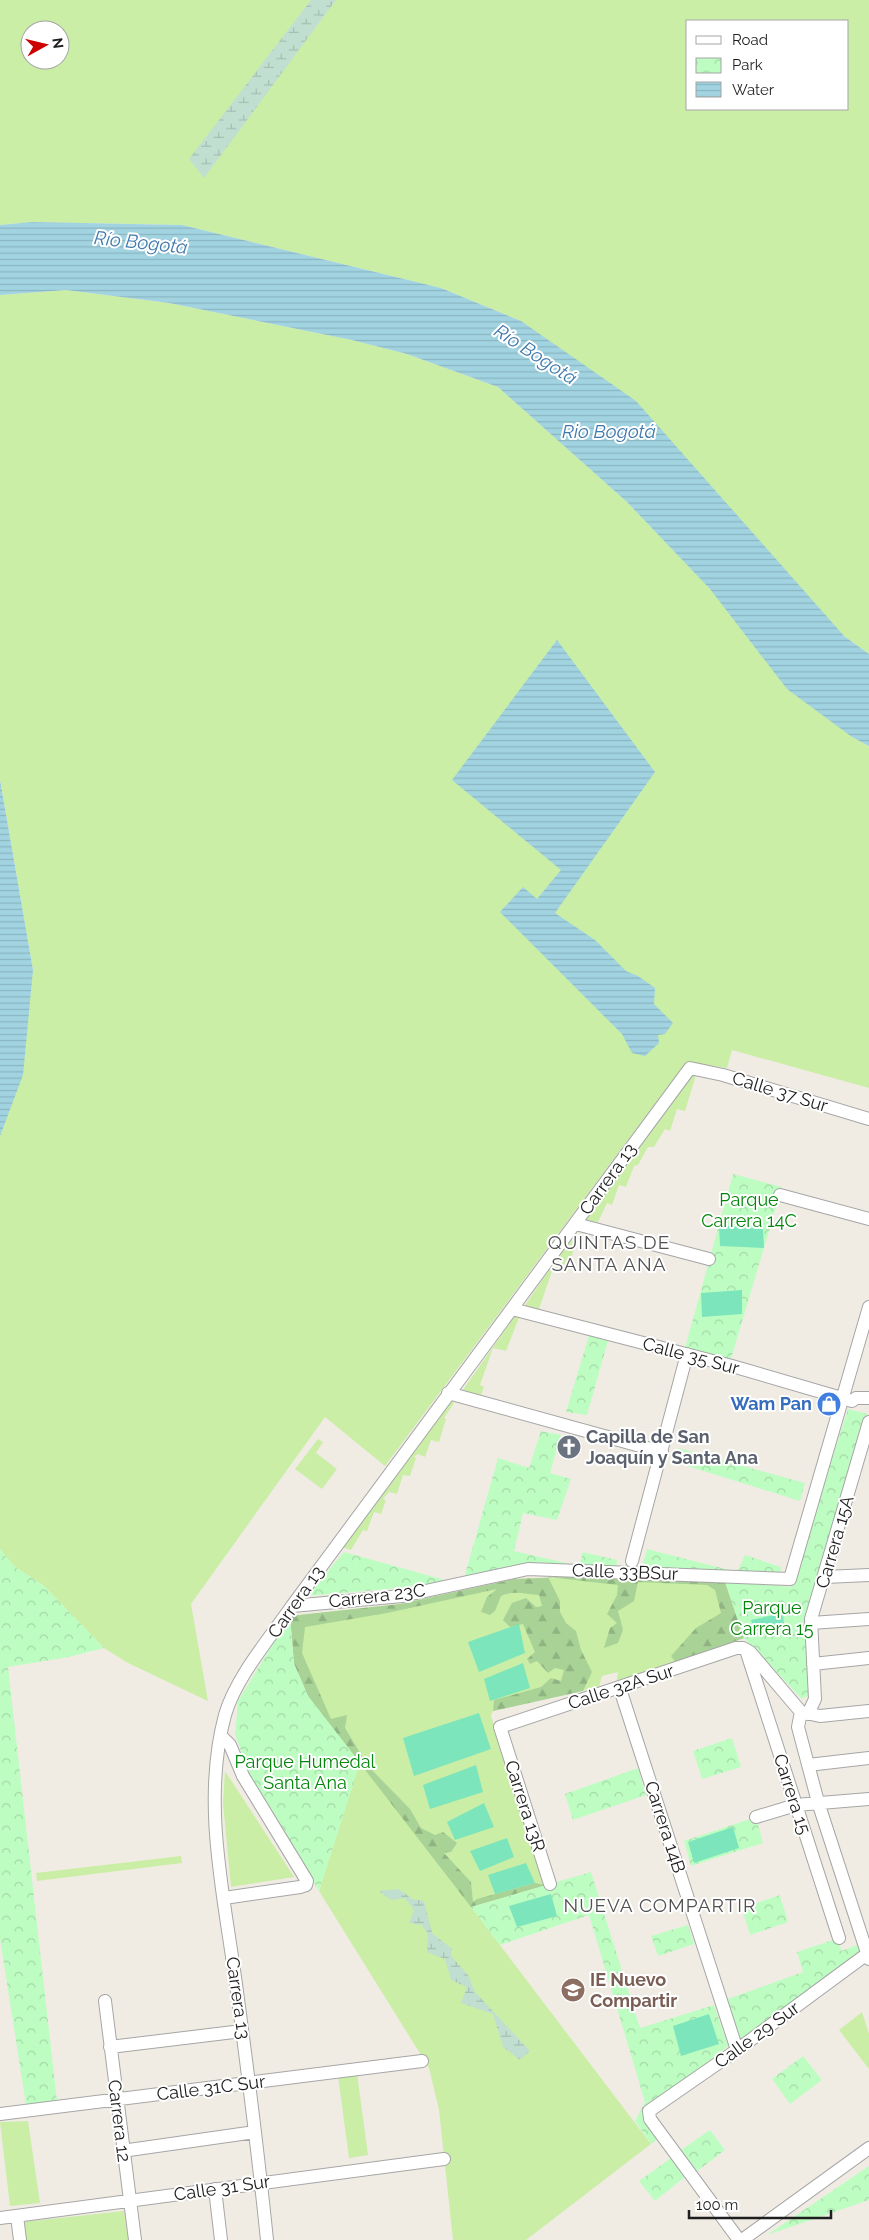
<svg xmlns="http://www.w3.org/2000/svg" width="869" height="2240" font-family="Raleway,sans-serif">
  <defs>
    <pattern id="forest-firs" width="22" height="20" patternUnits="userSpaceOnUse" patternTransform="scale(1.25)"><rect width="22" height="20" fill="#a8d296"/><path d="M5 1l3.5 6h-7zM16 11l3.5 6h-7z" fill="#90b481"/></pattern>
    <pattern id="wetland-marsh" width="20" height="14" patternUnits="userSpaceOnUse" patternTransform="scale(1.25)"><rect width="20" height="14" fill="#c0dfd0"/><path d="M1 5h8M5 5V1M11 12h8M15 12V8" fill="none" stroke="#a5bfb2"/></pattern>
    <pattern id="park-crowns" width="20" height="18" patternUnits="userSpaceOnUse" patternTransform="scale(1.25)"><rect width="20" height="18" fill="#befdc2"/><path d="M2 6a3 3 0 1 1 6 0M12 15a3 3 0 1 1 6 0" fill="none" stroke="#a3d8a6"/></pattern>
    <pattern id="water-rules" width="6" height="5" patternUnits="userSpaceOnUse" patternTransform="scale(1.25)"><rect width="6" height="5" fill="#a1d3e1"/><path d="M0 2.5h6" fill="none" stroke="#8ab5c1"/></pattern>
  </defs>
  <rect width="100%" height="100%" fill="#f0ece4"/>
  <path fill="#caeea6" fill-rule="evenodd" d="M0,0h869v654l-25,-18 -323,-315 -80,-33 -259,-63 -150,-3 -32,3zM688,21h160v88h-160zM30,30h30v30h-30z
    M66,290l103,13 183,37 55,14 91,33 129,115 225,235 17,9v342l-137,-38 -5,18 -41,-6 -301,404 -60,-49 -134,187 17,97 -80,-38 -24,-15 -60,-62 -30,-20 -14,-17v-413l33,-166 -33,-190v-485z
    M693,1075h3l-11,36 -8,-2 -7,22 -5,-2 -11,18h-6l-10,18 -4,1 -8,21 -7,-2 -7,20 -5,-2 -9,19 -14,-2 102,-139z
    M576,1231l1,4 -9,37 -15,-4 -16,47 -16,-4z
    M517,1313l3,2 -14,36 -13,-3 -13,37 4,2 -3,8 -19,-4z
    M451,1401l3,2 -10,15 2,1 -7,23 -8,-2 -6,17 -7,-3 -4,3 2,1 -6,18 -7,-1 -6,19 -8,-2 -6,7 3,1 -5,14 -7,-2 -7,19 -4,-1 -12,20 -9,-3z
    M318,1439l5,3 -7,11 21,16 -15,20 -27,-20z
    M593,1576l131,3 20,59 -128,46 2,-12 -16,4 -3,11 -106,24 -2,5 56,169 -76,22 180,237 -125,96h-73l-14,-130 -10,-42 -110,-177 38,-120 -49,-75 -18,-80 110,-12 114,-25z
    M225,1771l69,106 -63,10 -8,-84z
    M181,1856l1,7 -145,18 -1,-8z
    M862,2012l7,22v35l-30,-39z
    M357,2073l11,82 -19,3 -11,-82z
    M28,2121l12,82 -30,3 -10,-84z
    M124,2211l4,29h-102l-3,-18z"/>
  <path fill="url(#forest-firs)" d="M593,1576l131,3 20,59 -68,25 -5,-7 25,-28 25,-15 -6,-23 -8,-5 -69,-3 -4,19 -16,10 5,19 -5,13 -14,5 6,-20 7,-5 -10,-9 10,-19 1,-10 -70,-8 12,24v11l6,11 10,8 5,19 11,22 -9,19 -90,20 1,-11 47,-13 10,-9 10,3 3,-11 -9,-2 -7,5 -11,-12 -7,3 -3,-5 8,-7 -12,-28 -13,3 -7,-7 9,-17 14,-5 10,9 6,-1 -3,-11c-14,-1 -25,-5 -38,1l-6,15 -5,4 -9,-3 6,-15 10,-8 -110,24 -82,14 -3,26 29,66 16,-4 -2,13 23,38 42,43 11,19 14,7 8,-3 14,11 -6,9 -7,1 27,29 2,20 4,-3 58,-16 12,2 -76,22 -163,-211 -14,-32 -4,-48 110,-12 114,-25z"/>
  <path fill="url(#wetland-marsh)" d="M311,0h25l-132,178 -15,-19z
    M399,1889l13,10 12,2 8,32 20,16 -1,7 17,19 7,17 55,59 -10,9 -17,-13 -10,-33 -32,-11 6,-16 -16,-7 -6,-21 -18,-7 1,-19 -7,-8 -12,-2 5,-13 -9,-12 -14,2 -12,-9z"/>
  <path fill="url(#park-crowns)" d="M733,1174l49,13 -51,172 -46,-11z
    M589,1335l19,6 -21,74 -21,-3z
    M848,1409l20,5 -63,211 4,70 -7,4 -58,-61 -20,-59 67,8z
    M541,1431l20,4 -11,38 21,6 -14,41 -34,-7 -9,38 65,15 4,-14 34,8 -1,9 -152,9 34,-120 31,10z
    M678,1448l127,35 -5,18 -129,-40z
    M0,1549l14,17 30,20 60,62 -35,9 -61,10 49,434 -31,4 -26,-166z
    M647,1549l90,23 8,-17 36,12 -1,7 -138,-7z
    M344,1552l101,28 -34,7 -104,9z
    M290,1616l4,48 14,32 52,67 -41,128 -69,-115 -15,-42 3,-33z
    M732,1738l9,29 -39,12 -9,-28z
    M638,1768l8,27 -73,25 -8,-26z
    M756,1817l7,26 -72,23 -7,-25z
    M591,1872l49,156 74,-23 14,41 -85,67v5l14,21 -6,5 -16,-23 10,-19 -56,-187 -89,30 -29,-38z
    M780,1895l8,27 -38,13 -8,-27z
    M688,1925l6,19 -36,12 -7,-20z
    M839,1938l2,13 19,-7 2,7 -122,93 -15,-44 78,-28 -6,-20z
    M803,2056l19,24 -32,24 -18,-25z
    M710,2130l15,20 -29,22 -15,-22z
    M671,2158l14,19 -30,24 -16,-20z
    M869,2166v34l-102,35z"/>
  <path fill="#7ce5bb" d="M719,1225l44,4 1,19 -44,-2z
    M742,1290v24l-40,3 -1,-24z
    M783,1613l1,12 -30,5 -3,-10z
    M519,1624l6,29 -46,19 -11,-30z
    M523,1663l7,25 -40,13 -6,-22z
    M479,1713l12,36 -77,27 -11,-38z
    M476,1765l7,27 -53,17 -7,-24z
    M484,1803l10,24 -39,13 -8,-18z
    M733,1827l6,21 -45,15 -6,-21z
    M507,1838l7,19 -34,14 -10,-20z
    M526,1863l9,20 -40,11 -7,-19z
    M551,1894l6,22 -40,11 -8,-21z
    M709,2014l10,30 -38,12 -8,-30z"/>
  <path fill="url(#water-rules)" d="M32,222l150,3 259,63 80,33 115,80 208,235 25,18v92l-17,-9 -65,-48 -77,-100 -83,-87 -129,-115 -91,-33 -55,-14 -183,-37 -103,-13 -66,5v-70z
    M557,640l98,132 -100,141 40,27 31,31 12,5 17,12 -1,16 19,19 -8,11 -7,1 1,8 -14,13 -13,-3 -10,-19 -122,-122 23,-25 14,12 24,-29 -109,-90z
    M0,780l33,190 -10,105 -23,61z"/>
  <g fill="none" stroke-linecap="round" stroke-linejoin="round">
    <defs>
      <path id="minor" d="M780,1195l89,24
        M576,1224l133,35
        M512,1309l220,57 120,35 4,-3h13
        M448,1393l214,59
        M632,1561l55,-207
        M825,1577l44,-2
        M292,1606l110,-10 126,-27 262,10 79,-272
        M811,1623l58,-4
        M746,1650l93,288
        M813,1664l56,-6
        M620,1689l117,361
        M801,1712l-3,15 20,75 51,157
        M808,1714l7,-15 -4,-80 58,-197
        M221,1736l9,9 13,31 64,105 -1,4 -6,2 -76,11
        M808,1765l61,-7
        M756,1817l40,-12 73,-6
        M550,1884l-50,-157 236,-79h7l7,4 51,60 19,4 49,-5
        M105,2001l30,239
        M110,2047l132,-16
        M0,2114l422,-53
        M122,2151l133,-19
        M215,2189l6,51
        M17,2216l3,24
        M0,2218l444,-59
        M267,2240c-9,-88 -20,-175 -32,-263 -12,-86 -33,-177 -10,-262 11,-38 45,-77 67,-109l398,-538 33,7 146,44
        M739,2240l-89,-121 -1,-8 88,-61 130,-96
        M742,2240l127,-92"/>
    </defs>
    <use href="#minor" stroke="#a6a6a6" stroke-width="14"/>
    <use href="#minor" stroke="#fff" stroke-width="12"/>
  </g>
  <defs>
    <symbol id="shop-disc" viewBox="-11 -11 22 22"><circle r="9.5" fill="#3f7fe0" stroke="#fff"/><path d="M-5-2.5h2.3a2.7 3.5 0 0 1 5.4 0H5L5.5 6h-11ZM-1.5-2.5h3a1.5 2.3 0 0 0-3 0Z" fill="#fff"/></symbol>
    <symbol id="church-disc" viewBox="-11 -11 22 22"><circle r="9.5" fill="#6b7280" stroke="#fff"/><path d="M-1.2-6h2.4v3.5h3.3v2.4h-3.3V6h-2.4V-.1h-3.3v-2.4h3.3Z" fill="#fff"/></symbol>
    <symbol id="school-disc" viewBox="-11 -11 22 22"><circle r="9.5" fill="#8d6e63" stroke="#fff"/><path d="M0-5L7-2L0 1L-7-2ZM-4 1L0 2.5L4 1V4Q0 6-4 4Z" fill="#fff"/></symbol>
  </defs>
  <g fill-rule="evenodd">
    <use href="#shop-disc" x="815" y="1390" width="28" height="28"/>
    <use href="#church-disc" x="555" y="1433" width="28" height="28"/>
    <use href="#school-disc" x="559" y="1976" width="28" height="28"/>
  </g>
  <g text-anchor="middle" stroke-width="4" stroke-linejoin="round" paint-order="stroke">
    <g font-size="18" fill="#1f1f1f" stroke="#fff">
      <text transform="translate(780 1092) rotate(17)" y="6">Calle 37 Sur</text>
      <text transform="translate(608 1179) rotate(-54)" y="6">Carrera 13</text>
      <text transform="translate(691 1356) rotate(15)" y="6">Calle 35 Sur</text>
      <text transform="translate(835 1542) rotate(-74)" y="6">Carrera 15A</text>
      <text transform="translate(625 1572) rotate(2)" y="6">Calle 33BSur</text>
      <text transform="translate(377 1596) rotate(-7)" y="6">Carrera 23C</text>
      <text transform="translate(296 1602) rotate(-55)" y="6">Carrera 13</text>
      <text transform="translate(621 1687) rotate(-18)" y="6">Calle 32A Sur</text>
      <text transform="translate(792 1794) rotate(72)" y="6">Carrera 15</text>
      <text transform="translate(525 1806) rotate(72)" y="6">Carrera 13R</text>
      <text transform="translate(665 1827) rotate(72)" y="6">Carrera 14B</text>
      <text transform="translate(238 1998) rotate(82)" y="6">Carrera 13</text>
      <text transform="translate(757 2035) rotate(-36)" y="6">Calle 29 Sur</text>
      <text transform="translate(211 2088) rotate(-7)" y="6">Calle 31C Sur</text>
      <text transform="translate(119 2121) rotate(83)" y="6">Carrera 12</text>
      <text transform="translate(222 2188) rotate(-8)" y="6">Calle 31 Sur</text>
    </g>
    <g font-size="18" fill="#04860d" stroke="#fff">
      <text x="749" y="1206">Parque<tspan x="749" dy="21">Carrera 14C</tspan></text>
      <text x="772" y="1614">Parque<tspan x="772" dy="21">Carrera 15</tspan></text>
      <text x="305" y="1768">Parque Humedal<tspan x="305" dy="21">Santa Ana</tspan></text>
    </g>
    <g font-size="18" font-weight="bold" fill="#366cbe" stroke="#fff" text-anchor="end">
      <text x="812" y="1410">Wam Pan</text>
    </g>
    <g font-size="18" font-weight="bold" fill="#5b616d" stroke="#fff" text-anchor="start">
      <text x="586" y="1443">Capilla de San<tspan x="586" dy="21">Joaquín y Santa Ana</tspan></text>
    </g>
    <g font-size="18" font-weight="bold" fill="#785e54" stroke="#fff" text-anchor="start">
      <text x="590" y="1986">IE Nuevo<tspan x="590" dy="21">Compartir</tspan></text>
    </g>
    <g font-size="19" font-style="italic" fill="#4179ad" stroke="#fff">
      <text transform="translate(141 242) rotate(6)" y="7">Río Bogotá</text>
      <text transform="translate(536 354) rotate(33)" y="7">Río Bogotá</text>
      <text x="609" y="438">Rio Bogotá</text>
    </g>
    <g font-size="19" letter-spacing="1" fill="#525252" stroke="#fff">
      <text x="609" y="1249">QUINTAS DE<tspan x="609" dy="22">SANTA ANA</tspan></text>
      <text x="660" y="1912">NUEVA COMPARTIR</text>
    </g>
  </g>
  <rect x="686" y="20" width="162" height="90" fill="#ffffff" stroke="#a5a5a5"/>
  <rect x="696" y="36" width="25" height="8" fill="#ffffff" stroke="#a5a5a5"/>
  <text x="732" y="45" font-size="15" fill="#1f1f1f">Road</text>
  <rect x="696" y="58" width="25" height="15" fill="url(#park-crowns)" stroke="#a5a5a5"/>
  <text x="732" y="70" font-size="15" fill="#1f1f1f">Park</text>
  <rect x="696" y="82" width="25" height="15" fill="url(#water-rules)" stroke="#a5a5a5"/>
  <text x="732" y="95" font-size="15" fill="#1f1f1f">Water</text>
  <g transform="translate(45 45) rotate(82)"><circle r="24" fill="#ffffff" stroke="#a5a5a5"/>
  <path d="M0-4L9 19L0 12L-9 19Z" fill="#cd0002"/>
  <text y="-8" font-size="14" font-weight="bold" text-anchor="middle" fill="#1f1f1f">N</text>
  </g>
  <path d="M689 2210v8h142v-8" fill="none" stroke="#1f1f1f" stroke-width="2.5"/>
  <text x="696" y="2210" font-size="15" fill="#1f1f1f" stroke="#ffffff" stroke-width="4" paint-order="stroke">100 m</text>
</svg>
